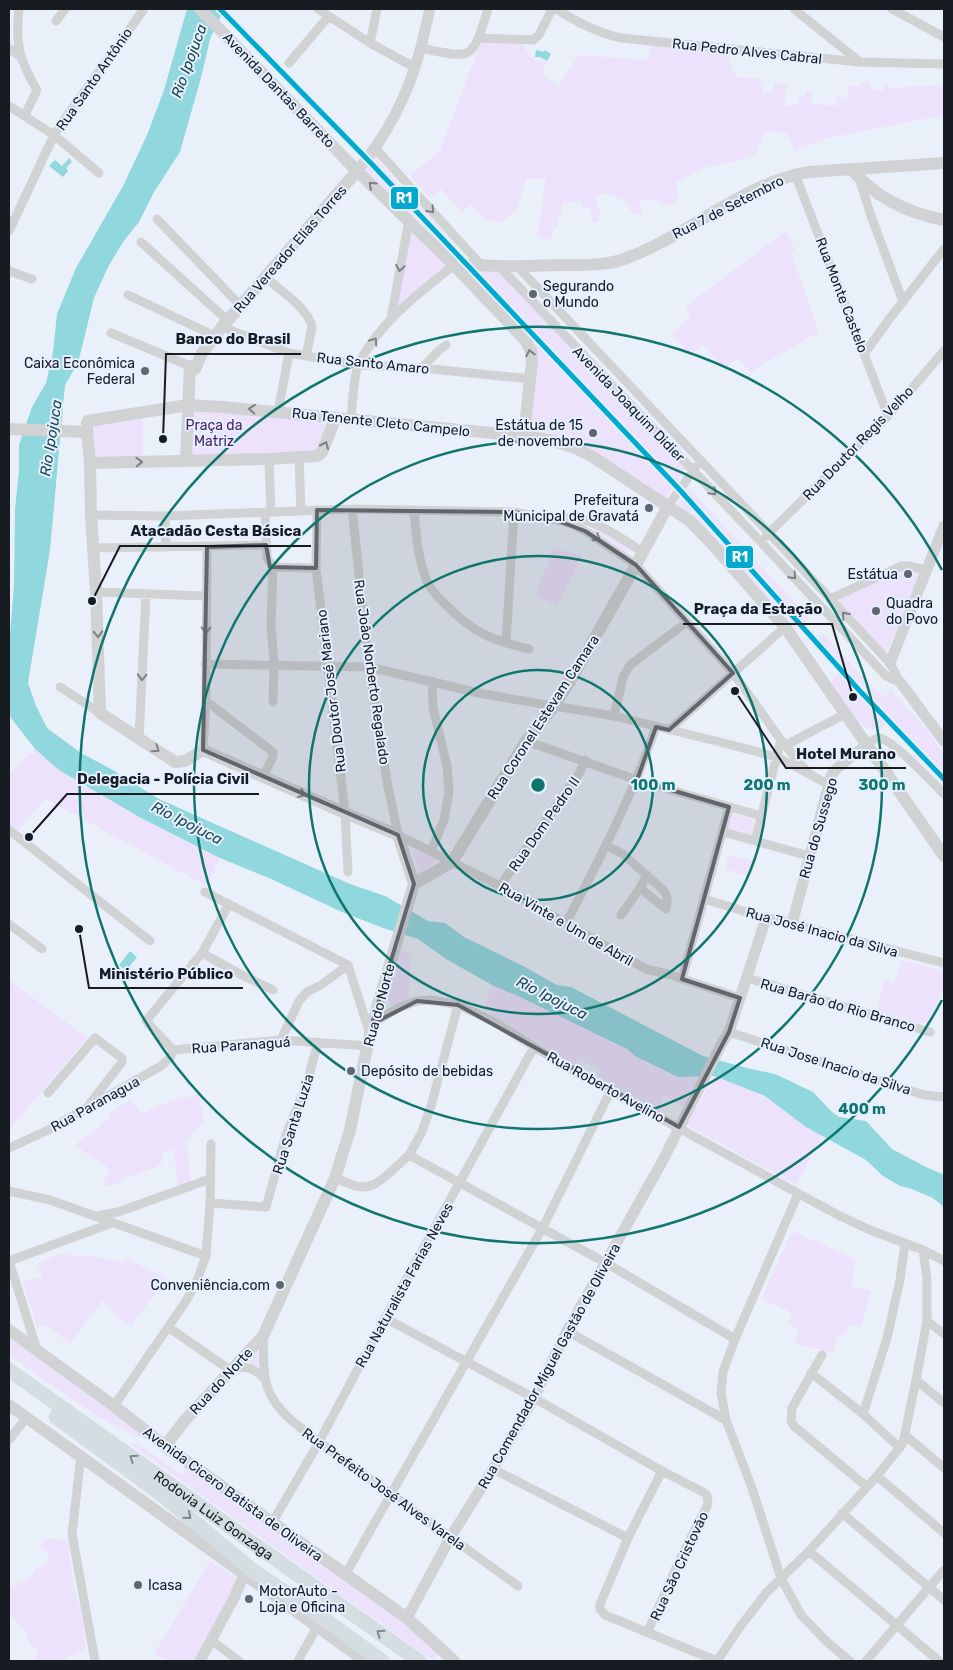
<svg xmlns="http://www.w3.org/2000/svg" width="953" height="1670" font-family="Rubik,sans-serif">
  <rect width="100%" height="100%" fill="#eaf0f9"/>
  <path fill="#ece2fb" d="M482,42l40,2 12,16 13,1 -5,13 16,12 21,-31 69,5 3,-16 77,11 8,22 23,1 4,15 10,-1 1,-8h13l-3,23 14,-4 2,-6 5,-1 1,-5 5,2 1,11 24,2 1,-10 10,4 1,-14 13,1v-5l9,1v6l13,2 2,-5h4l1,2 54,-3v30l-115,23 -34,12 -9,-17 -21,-2 -9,23 -22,8 -27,5 -31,15 3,18 -11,6 -13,-6 -15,1 2,15 -10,-3 -8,-13 -20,-7 -9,2 6,20 -3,1 2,6h-8l-1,-14h-8l-2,-5 -18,-1 -2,14 -3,1v11l-4,-1 -2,13 -15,-4 9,-57h-20l-9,30 -17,14 -15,-4 -14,-14 -9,7 -21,-23 -10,10 -21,-23 30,-25 30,-81z
    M375,157l26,30h6l53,65 3,5v3l-4,2 -96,-90z
    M410,228l38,38 -52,45z
    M786,231l9,19 -4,2 28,80 -69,40 -12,-14 -14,11 -21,-24 -12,10 -19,-20 19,-20 -6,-8z
    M476,269l26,4 184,195 -20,31 -137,-69 9,-77 -67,-78z
    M193,410l136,12 -10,25 -4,5 -124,4z
    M143,417v40l-49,2 -3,-36z
    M688,487l121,131 -13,13 -106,-117 -13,-9z
    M589,524l44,25v3l-6,1 -38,-26z
    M553,548l29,8 -25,50 -22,-10z
    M898,570h20l2,3 -22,56 -12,23 -50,-50 1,-3z
    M823,634l60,64 8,-9 40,46 13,20v30l-32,-31 3,-4 -27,-28 -7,8c-6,0 -11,0 -15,-3 -9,-5 -29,-34 -34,-44l1,-5 7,-5 44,44 -70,-74z
    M35,749l24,21 82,48 79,40 -13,28 -162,-87 -28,33 -8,-7v-51z
    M731,813l25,8 -5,17 -24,-7z
    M412,848l26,12 -19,15z
    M728,855l25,6 -4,15 -24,-7z
    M400,950l12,3c-3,17 -2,34 -5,51l-5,2h-11l-4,-9z
    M902,960l42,12v11l-13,43 -54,-15 7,-31 10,3z
    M9,980l78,58 -78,92z
    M492,985l28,12 107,52 8,7 43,21h20l-14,29 -20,-10 -6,15 -61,-35 2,-6 -21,-11 -3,6 -92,-55z
    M714,1076l51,20 41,31 17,8 -27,50 -109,-60z
    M199,1094l5,26 -17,21 4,42 -13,5 -4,-39 -12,4v9l-4,4 -37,14 -1,4 -13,2 -4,-3 7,-14 -36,-24 27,-18 -1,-3 11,-8 -2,-3 22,-13 3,5h2l5,9 27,-12z
    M792,1231l64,28 -5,27 20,5 -10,36 -12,-2 -3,9 -9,2 -4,17 -39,-10 5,-14 -11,-5 4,-11 -31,-14z
    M59,1254l23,3 7,-2 36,8 1,-4 41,19 -36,48 -10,-6 -19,-19 -32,43 -21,-18 -12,1 -14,-45 19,-5 -4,-14z
    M9,1338l80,57 64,48 -41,-18 -42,-27 -61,-43z
    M263,1348v19l-15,-4v-2z
    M137,1443l45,32 6,-8 256,184 -12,9 -302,-216z
    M44,1539h14l10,3 6,46 8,30 4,30 -24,13h-28l5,-9 -8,-7 -7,-16 -15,-15v-26c13,-8 20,-3 27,-21l8,-1 5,-4 -1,-8 -8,-7z
    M210,1561l28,19 -44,81h-22l-18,-7z"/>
  <path fill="#91d7de" d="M187,9h37l-14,30 -8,35 -22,78 -26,40 -15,30 -16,20 -15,25 -14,31 -16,65 -13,22 -15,165 -22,133 8,23 11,22 34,25 30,16 48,30 191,85 35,12 43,25 17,2 19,14 61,30 32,18 14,2 132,69 44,12 28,6 38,18 19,20 7,5 27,4 26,28 34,18 18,8v32l-11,-9 -24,-10 -9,-2 -17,-10 -17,-16 -60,-33 -41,-31 -51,-20 -36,1 -43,-21 -8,-7 -107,-52 -28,-12 -46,-26 -28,-20 -35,-11 -41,-16 -73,-34 -49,-20 -79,-40 -82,-48 -24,-21 -24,-31 -2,-7v-65l5,-61 1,-76 4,-39v-25l13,-38 14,-24 7,-31 4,-38 19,-46 47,-82 24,-51 17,-45z
    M536,50l7,2 2,-2 6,4 -4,7 -7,-4h-5z
    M69,158l3,4 -6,6 2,3 -5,6 -14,-11 6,-6 7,6z
    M130,951l7,6 -11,14 -7,-6z"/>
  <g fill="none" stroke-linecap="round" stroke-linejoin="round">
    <path stroke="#d0d2d4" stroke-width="9" d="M19,9c-4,34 0,51 18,81l-12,25
      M318,9l52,34 44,24
      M556,9c19,12 42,24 65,29l239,24 84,2
      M794,9l66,53
      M892,9l52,28
      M56,21l9,-12
      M479,38l54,2 6,-5 13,-26
      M370,43l7,-34
      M9,48l11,8
      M421,48c52,11 51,13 67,-39
      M289,63l40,-47
      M9,106l45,29 45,38
      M375,148l106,117
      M795,174l93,242
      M859,178l11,35 33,89
      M157,219l83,86
      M9,231l45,-96 10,-15 80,-111
      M141,242l86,78
      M499,266l261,275 126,135 14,6
      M517,266l252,267 121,130 10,19
      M9,271l23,8
      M266,278c13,11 43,31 46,49l-6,29
      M128,295l87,41
      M391,319l18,-99
      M222,327l67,26 69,12 64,3 108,11
      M111,333l79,33
      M864,354l26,-36 54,-69
      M422,368l16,-17 8,-6
      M278,412l11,-59
      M351,420c1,-12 3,-48 8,-57 21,-41 60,-70 95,-98
      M299,458l2,53
      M269,459l2,53
      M668,506l28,-39
      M352,509l17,158 18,114 11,54 102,51 146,83 25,6 69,23
      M317,510l-1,58 29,245 3,59
      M414,510c2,23 4,54 15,75 4,8 11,14 17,20 28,28 45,35 83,44
      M265,512l2,46 6,9 43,1
      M91,515l74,1 187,-7 162,3 39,7 19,5 13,7 51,34 97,108 48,67 28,34
      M165,516l1,30
      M558,518c33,-4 59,18 85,34
      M766,536l122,-120 56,-65
      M93,548l173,-3
      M96,592l111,4
      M830,599l71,-33h7l19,4
      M506,643l8,-131
      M205,664l164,3 114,27 131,22 110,27 53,14 51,27
      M60,687l40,26
      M206,701l67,51v4l-10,21
      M273,702l1,-38 -3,-40 2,-57
      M614,716l9,-39 7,-12 57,-43
      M669,730l116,-103
      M139,738l7,-144
      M526,741l111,39 124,36
      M786,745l59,-31
      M866,745c4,-3 9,-7 13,-7 12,0 55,46 65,56
      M203,750l3,-49 1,-154
      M9,830l141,111
      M723,832l86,24
      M755,841l26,-101
      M607,846l16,8 40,36c6,6 4,12 3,19
      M431,851l13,-31 5,-28 -2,-26 -14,-58 -1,-27
      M500,886l80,-114 5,-12
      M640,888l26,21
      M205,892l143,73 21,66
      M704,899l62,19
      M621,915l19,-27 7,-13
      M566,923c34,-64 66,-127 90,-196
      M9,924l33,25
      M792,924l152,39
      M202,953l38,21 33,16
      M747,978l183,54
      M682,979l47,-172
      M372,1024l26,-16 19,-7 14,-1 27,5 33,15 74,46 273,149 32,15 53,20 21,11
      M729,1032l195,63 20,2
      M281,1040l18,-39 8,-9 14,-7 27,-20
      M173,1050l108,-10 87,6
      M173,1050l-27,-29 56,-68 27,-49
      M48,1093l47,-55 27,20v4l-34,44
      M9,1148l37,-17 115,-65 9,-8 3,-8
      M409,1155l197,108 129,76
      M335,1178l20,8 9,1 9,-2 11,-7 25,-23 12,-21 10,-28 27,-101
      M9,1191l41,9 156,56
      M798,1194l-63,145 -12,33 -2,21 5,27 26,68 29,90 20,37 26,27 23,19
      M210,1203l56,4 20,-72 21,-52 11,-41
      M97,1216l21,-4 92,-33
      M9,1261l103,-38
      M9,1261l28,89
      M385,1318l149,80 128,73 41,21 4,3 1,9 -29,57 -32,72
      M927,1321l17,13
      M168,1327l62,43c16,-5 23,-3 35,9
      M567,1331l159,89
      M263,1336c1,14 0,29 2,42 5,30 32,47 54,64l199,144
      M822,1355l-30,53 -1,13 3,5 73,61
      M811,1373l52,41 37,34
      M916,1380l28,23
      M114,1406l72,-105 10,-18 10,-27 4,-53 1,-59
      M863,1414l24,-76 13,-58 5,-37
      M905,1435l39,33
      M9,1440l18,-23
      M81,1455l-9,79 23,127
      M493,1469l135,69
      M662,1471l-34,67 -28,66v5l5,6 112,46
      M877,1476l67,57
      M842,1513l102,87
      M272,1523l47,-81 66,-124 149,-271
      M809,1551l130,110
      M345,1575l197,-346 69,-139
      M211,1640l28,21
      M298,1661l19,-34
      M717,1661l23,-34 26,-34 43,-42 68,-75 26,-33 13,-63 11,-59v-42l-4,-29
      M866,1661l78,-91"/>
    <path stroke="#d0d2d4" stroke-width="11" d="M357,171c30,-35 52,-79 64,-124 3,-13 6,-26 9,-38
      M890,663l54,-137
      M900,682l44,59
      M407,1618l43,-80 43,-69 41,-71 33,-67 95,-169 60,-119 7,-11 37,-114 26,6 39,-148 5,-7 30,-24
      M200,1661l34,-63 10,-23"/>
    <path stroke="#d0d2d4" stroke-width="12" d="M200,9l157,162 97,94 72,76 5,10 1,10 -8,75
      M852,170c24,28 56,43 92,50
      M454,265c15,-1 30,1 46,1 20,1 40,-1 60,-1 21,0 44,1 64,-6 63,-22 120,-77 185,-87l135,-9
      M9,429l78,3
      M186,460l4,-94 5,3 7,-16 20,-26 135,-156
      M90,463l179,-4 48,-3 5,-4 13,-33
      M414,884l38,-22 74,-121 28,-35 15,-23 67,-118 32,-59
      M9,1330l105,76 51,40 242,172 47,43
      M9,1405l356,256
      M165,1446l21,-27 77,-83 72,-158 15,-48 22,-106 42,-140 -16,-49 -53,-22 -142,-63 -18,11 -10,1 -75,-49 -4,-121 -5,-77 -1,-52 -3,-31v-9l1,-2 100,-16 34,2 302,29 30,5 19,6 20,10 97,64 22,23 73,83 159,229"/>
    <g stroke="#d4dde2" stroke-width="15">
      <path id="s1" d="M9,1370l410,291"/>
      <path d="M56,1417l105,77 91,76 79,54 51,37"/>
    </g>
    <defs>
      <path id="rail-1" d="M220,9l147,150 312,330 180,201 85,89"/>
    </defs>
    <use href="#rail-1" stroke="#e4efff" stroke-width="9"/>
    <use href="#rail-1" stroke="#00a9ce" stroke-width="5"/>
  </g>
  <defs><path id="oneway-chevron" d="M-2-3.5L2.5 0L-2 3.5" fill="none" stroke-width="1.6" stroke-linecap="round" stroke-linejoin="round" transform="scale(1.25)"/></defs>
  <g stroke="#7d8084">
    <use href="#oneway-chevron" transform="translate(372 185) rotate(-137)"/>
    <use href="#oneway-chevron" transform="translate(431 210) rotate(48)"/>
    <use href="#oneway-chevron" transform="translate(400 268) rotate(100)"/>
    <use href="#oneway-chevron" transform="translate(374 341) rotate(-56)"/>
    <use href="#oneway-chevron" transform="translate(530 353) rotate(-103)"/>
    <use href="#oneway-chevron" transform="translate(252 409) rotate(-176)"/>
    <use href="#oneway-chevron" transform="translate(325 445) rotate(-66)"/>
    <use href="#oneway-chevron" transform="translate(139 462) rotate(-2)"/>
    <use href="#oneway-chevron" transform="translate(713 492) rotate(46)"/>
    <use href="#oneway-chevron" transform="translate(597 538) rotate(34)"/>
    <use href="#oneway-chevron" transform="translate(793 576) rotate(47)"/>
    <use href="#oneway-chevron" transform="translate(845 615) rotate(-132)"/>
    <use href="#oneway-chevron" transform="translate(206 630) rotate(91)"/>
    <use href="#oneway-chevron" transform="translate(98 634) rotate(88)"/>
    <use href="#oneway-chevron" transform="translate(142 677) rotate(93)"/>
    <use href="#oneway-chevron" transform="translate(156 749) rotate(34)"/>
    <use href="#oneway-chevron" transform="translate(302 794) rotate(24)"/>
  </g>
  <g stroke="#7f868c">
    <use href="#oneway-chevron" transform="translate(133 1458) rotate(-145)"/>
    <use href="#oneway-chevron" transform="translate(188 1516) rotate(40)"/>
    <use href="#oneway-chevron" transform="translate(380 1633) rotate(-145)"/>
  </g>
  <path fill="#61666e" fill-opacity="0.2" stroke="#61666e" stroke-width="4" stroke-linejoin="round" d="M317,510l197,2 39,7 32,12 51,34 97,108 -64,57 -13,-3 -19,53 92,27 -47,172 58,19 -11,34 -50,95 -221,-122 -41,-4 -45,23 42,-140 -16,-49 -195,-85 4,-203 59,-2 4,22 46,1z"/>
  <g fill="none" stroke="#0f766e" stroke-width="2.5">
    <circle cx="538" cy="785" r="115"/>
    <circle cx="538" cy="785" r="229"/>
    <circle cx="538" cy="785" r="344"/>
    <path d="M942 1000A458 458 0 1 1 942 570"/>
  </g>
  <g fill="#61666e" stroke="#e4efff" stroke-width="2">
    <circle cx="533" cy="294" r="5"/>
    <circle cx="145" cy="371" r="5"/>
    <circle cx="593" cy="433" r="5"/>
    <circle cx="649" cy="508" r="5"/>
    <circle cx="908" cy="574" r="5"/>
    <circle cx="876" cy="611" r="5"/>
    <circle cx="351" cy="1071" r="5"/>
    <circle cx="280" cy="1285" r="5"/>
    <circle cx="138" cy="1585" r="5"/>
    <circle cx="249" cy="1599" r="5"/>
  </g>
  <g text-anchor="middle" stroke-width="4" stroke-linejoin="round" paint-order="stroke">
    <g font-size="14" fill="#171c23" stroke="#e4efff">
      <text transform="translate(747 51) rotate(6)" y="5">Rua Pedro Alves Cabral</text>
      <text transform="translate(94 79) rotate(-55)" y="5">Rua Santo Antônio</text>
      <text transform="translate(279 90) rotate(46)" y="5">Avenida Dantas Barreto</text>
      <text transform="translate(728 207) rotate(-27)" y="5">Rua 7 de Setembro</text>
      <text transform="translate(290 249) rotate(-49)" y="5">Rua Vereador Elias Torres</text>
      <text transform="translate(842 295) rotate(69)" y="5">Rua Monte Castelo</text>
      <text transform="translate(373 363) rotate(6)" y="5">Rua Santo Amaro</text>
      <text transform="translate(629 404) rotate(46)" y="5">Avenida Joaquim Didier</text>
      <text transform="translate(381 422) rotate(6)" y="5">Rua Tenente Cleto Campelo</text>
      <text transform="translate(858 443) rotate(-46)" y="5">Rua Doutor Regis Velho</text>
      <text transform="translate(372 672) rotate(82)" y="5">Rua João Norberto Regalado</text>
      <text transform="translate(331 691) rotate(-97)" y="5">Rua Doutor José Mariano</text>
      <text transform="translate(543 717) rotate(-57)" y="5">Rua Coronel Estevam Camara</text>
      <text transform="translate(544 824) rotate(-55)" y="5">Rua Dom Pedro II</text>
      <text transform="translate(818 828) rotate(-74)" y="5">Rua do Sussego</text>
      <text transform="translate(566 924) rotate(30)" y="5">Rua Vinte e Um de Abril</text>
      <text transform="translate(822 932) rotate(15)" y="5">Rua José Inacio da Silva</text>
      <text transform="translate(379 1005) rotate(-75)" y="5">Rua do Norte</text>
      <text transform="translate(838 1005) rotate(16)" y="5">Rua Barão do Rio Branco</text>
      <text transform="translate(241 1045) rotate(-4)" y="5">Rua Paranaguá</text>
      <text transform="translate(836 1066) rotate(18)" y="5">Rua Jose Inacio da Silva</text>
      <text transform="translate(606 1087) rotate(29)" y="5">Rua Roberto Avelino</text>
      <text transform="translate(95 1104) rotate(-29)" y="5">Rua Paranagua</text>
      <text transform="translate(293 1124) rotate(-72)" y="5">Rua Santa Luzia</text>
      <text transform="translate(404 1285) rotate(-61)" y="5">Rua Naturalista Farias Neves</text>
      <text transform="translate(549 1366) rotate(-61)" y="5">Rua Comendador Miguel Gastão de Oliveira</text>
      <text transform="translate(221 1381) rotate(-47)" y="5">Rua do Norte</text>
      <text transform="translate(384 1489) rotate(36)" y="5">Rua Prefeito José Alves Varela</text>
      <text transform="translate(233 1494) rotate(36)" y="5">Avenida Cicero Batista de Oliveira</text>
      <text dy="5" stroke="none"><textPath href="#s1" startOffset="251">Rodovia Luiz Gonzaga</textPath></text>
      <text transform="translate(679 1566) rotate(-65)" y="5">Rua São Cristovão</text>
    </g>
    <g font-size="14" fill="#171c23" stroke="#e4efff" text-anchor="start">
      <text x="543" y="291">Segurando<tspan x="543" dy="16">o Mundo</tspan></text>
      <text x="135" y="368" text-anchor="end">Caixa Econômica<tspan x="135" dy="16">Federal</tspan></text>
      <text x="583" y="430" text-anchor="end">Estátua de 15<tspan x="583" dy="16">de novembro</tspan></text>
      <text x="639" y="505" text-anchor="end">Prefeitura<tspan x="639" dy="16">Municipal de Gravatá</tspan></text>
      <text x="898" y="579" text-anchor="end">Estátua</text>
      <text x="886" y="608">Quadra<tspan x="886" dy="16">do Povo</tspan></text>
      <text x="361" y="1076">Depósito de bebidas</text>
      <text x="270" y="1290" text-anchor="end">Conveniência.com</text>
      <text x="148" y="1590">Icasa</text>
      <text x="259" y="1596">MotorAuto -<tspan x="259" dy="16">Loja e Oficina</tspan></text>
    </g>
    <g font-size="14" fill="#4b1e64" stroke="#e4efff">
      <text x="214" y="430">Praça da<tspan x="214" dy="16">Matriz</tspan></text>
    </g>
    <g font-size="15" font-style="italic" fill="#1e4a4d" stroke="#e4efff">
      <text transform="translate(189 61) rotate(-70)" y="5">Rio Ipojuca</text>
      <text transform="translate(51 438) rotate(-81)" y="5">Rio Ipojuca</text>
      <text transform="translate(187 823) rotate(27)" y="5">Rio Ipojuca</text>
      <text transform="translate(552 998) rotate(27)" y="5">Rio Ipojuca</text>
    </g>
  </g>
  <circle cx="538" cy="785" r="8" fill="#0f766e" stroke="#e4efff" stroke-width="2.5"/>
  <g font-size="15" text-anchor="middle" font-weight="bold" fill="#0f766e" stroke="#e4efff" stroke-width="4" stroke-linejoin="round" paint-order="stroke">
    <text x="653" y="790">100 m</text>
    <text x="767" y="790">200 m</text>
    <text x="882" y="790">300 m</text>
    <text x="862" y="1114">400 m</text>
  </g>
  <path fill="none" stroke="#171c23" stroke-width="2" d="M163 439L166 354H301M92 601L120 546H311M853 697L832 624H683M735 691L786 768H906M29 837L67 794H259M79 929L89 988H243"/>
  <g fill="#171c23" stroke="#e4efff" stroke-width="2">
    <circle cx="163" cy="439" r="5"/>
    <circle cx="92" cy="601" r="5"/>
    <circle cx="853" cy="697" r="5"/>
    <circle cx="735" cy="691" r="5"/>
    <circle cx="29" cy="837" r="5"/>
    <circle cx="79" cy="929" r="5"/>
  </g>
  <g font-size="15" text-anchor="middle" font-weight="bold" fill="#171c23" stroke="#e4efff" stroke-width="4" stroke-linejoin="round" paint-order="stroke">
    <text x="233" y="344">Banco do Brasil</text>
    <text x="216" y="536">Atacadão Cesta Básica</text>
    <text x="758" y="614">Praça da Estação</text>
    <text x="846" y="759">Hotel Murano</text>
    <text x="163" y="784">Delegacia - Polícia Civil</text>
    <text x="166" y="979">Ministério Público</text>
  </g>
  <g stroke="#e4efff" stroke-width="2">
    <rect x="390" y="186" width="29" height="24" rx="5" fill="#00a9ce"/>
    <rect x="725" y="545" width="29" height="24" rx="5" fill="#00a9ce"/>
  </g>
  <g font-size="14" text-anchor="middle" font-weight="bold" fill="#fff">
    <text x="404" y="203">R1</text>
    <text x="740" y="562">R1</text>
  </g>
  <rect width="953" height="1670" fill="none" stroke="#171c23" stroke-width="20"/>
</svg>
